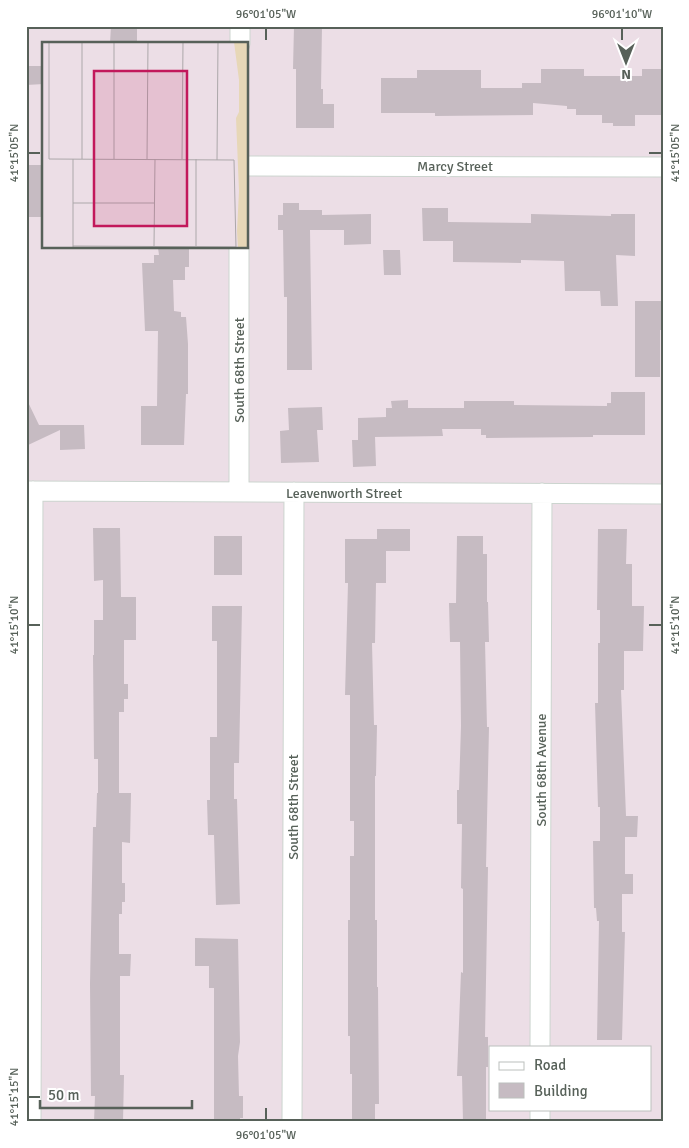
<svg xmlns="http://www.w3.org/2000/svg" width="689" height="1148" font-family="Signika,sans-serif">
  <rect width="100%" height="100%" fill="#ecdee6"/>
  <path fill="#c6bbc2" d="M111,26h26v18l-27,-1z
    M294,26h28l-1,63h2v15h11v24h-38v-59h-3z
    M26,66h18v18l-18,1z
    M541,69h43v7h58v-7h21v46h-28v11h-22v-3h-11v-8h-26v-6h-9v-3l-34,-3v12l-98,1v-3h-54v-35h36v-8h64v18h41v-5h19z
    M26,165h16v17h2l-1,35h-17z
    M283,203h16v7h23v5l49,-1v30l-27,1v-15h-34l2,140h-25v-73h-3l-1,-67h-5v-15h5z
    M422,208h26v14l83,1v-9l80,2v-2h24v42l-19,-1 2,51h-17l-1,-15h-35l-1,-30 -43,-1v3l-68,-1v-21h-30z
    M158,248h31v19h-4v13h-12l1,31 7,1v5h5l2,27v50h-2l-2,51h-43v-39h16l1,-75h-13l-3,-68h12v-8h5z
    M383,250h17l1,25h-17z
    M635,301h28v29h-3v47h-25z
    M611,392h34v43h-52v2l-107,1v-3h-5v-6h-39l1,7 -68,1 1,29 -23,1 -1,-27h6v-22l28,-1v-9h6l-1,-7 17,-1v8h56v-7h50v4l93,1v-3h4z
    M26,398l13,27h45l1,24 -25,1v-20l-34,16z
    M322,407l1,23h-6l2,32 -38,1 -1,-32 9,-1 -1,-22z
    M93,528h27l1,69h15v43h-12v44h4v15h-4v13h-5v81h12l-1,50 -8,-1v41h3v19h-3v12h-3v40h12l-1,22h-10v99h4l-1,47h-29l1,-26h-4l-1,-112 3,-157h3l1,-34h1v-34h-4l-1,-104h1v-35h9v-40l-9,1z
    M377,529h33v22h-24v32h-10l-1,60h-3l2,82h3l-1,51h-1v144h2v67h1l1,117h-4v18h-23v-48h-2v-38h-2v-116h2v-64h4v-35h-4v-126h-5l3,-112h-3v-44h32z
    M598,529h29l-1,35h6v42h12l-1,45h-19v39h-3l5,126h12l-1,21h-12v37h8v20h-11v38h3l-3,108h-25l2,-119h-2l-1,-13h-2l-1,-67h7v-34h-2l-3,-104h3v-60h2v-33h-3z
    M214,536h28v39h-28z
    M457,536h26v18h4v48h1l1,40h-4l2,85h2l-3,140h2l-3,170h3v30h-2v55h-23l-1,-46h-5l4,-104 2,1v-84l-2,-1 1,-64h-5v-34h2l2,-64 -1,-84h-10l-1,-39h7z
    M212,606h30l-3,157h-5v36h3l3,105 -24,1 -2,-70h-6l-1,-35h3v-63h7v-96h-5z
    M195,938l43,1 2,103 -2,14 1,40h4v22h-3v4h-26v-134h-5v-22h-14z"/>
  <g fill="none" stroke-linecap="round" stroke-linejoin="round">
    <defs>
      <path id="minor" d="M240,44v-18
        M248,166l415,1
        M26,491l637,3
        M239,492v-244
        M540,1047l2,-554
        M31,1122l2,-631
        M292,1122l2,-630
        M540,1122v-13"/>
    </defs>
    <use href="#minor" stroke="#ccd5cf" stroke-width="21"/>
    <use href="#minor" stroke="#fff" stroke-width="19"/>
  </g>
  <path fill="none" stroke="#576159" stroke-width="2" d="M266,28v12M622,28v12M28,153h12M649,153h13M28,625h12M649,625h13M28,1097h12M266,1108v12"/>
  <g text-anchor="middle" stroke-width="5" stroke-linejoin="round" paint-order="stroke">
    <g font-size="14" fill="#576159" stroke="#fff">
      <text x="455" y="171">Marcy Street</text>
      <text transform="translate(239 370) rotate(-90)" y="5">South 68th Street</text>
      <text x="344" y="498">Leavenworth Street</text>
      <text transform="translate(541 770) rotate(-90)" y="5">South 68th Avenue</text>
      <text transform="translate(293 807) rotate(-90)" y="5">South 68th Street</text>
    </g>
  </g>
  <g transform="translate(42 42)">
    <rect width="206" height="206" fill="#ecdee6"/>
    <path d="M192,0h14v206h-10l-1,-17 2,-40 -3,-73 3,-6v-32z" fill="#e7d7b7"/>
    <path fill="none" stroke="#aca8aa" stroke-width="1" d="M7,0v117l185,1 2,88M40,117v-117M72,117v-117M105,117l1,-117M140,117l1,-117M175,118l1,-118M31,161h81M31,204l163,1M112,204l1,-87M154,204v-87M31,206v-89"/>
    <path fill="#c2185b" fill-opacity="0.15" stroke="#c2185b" stroke-width="2.5" d="M52,29h93v155h-93z"/>
    <rect width="206" height="206" fill="none" stroke="#576159" stroke-width="2.5"/>
  </g>
  <rect width="689" height="1148" fill="none" stroke="#ffffff" stroke-width="55"/>
  <rect x="489" y="1046" width="162" height="65" fill="#ffffff" stroke="#bcc0bd"/>
  <rect x="499" y="1062" width="25" height="8" fill="#ffffff" stroke="#bcc0bd"/>
  <text x="534" y="1070" font-size="15" fill="#576159">Road</text>
  <rect x="499" y="1083" width="25" height="15" fill="#c6bbc2" stroke="#bcc0bd"/>
  <text x="534" y="1096" font-size="15" fill="#576159">Building</text>
  <g transform="translate(626 62) rotate(180)" stroke="#ffffff" stroke-width="4" paint-order="stroke">
  <path d="M0-4L9 19L0 12L-9 19Z" fill="#576159"/>
  <text y="-8" font-size="14" font-weight="bold" text-anchor="middle" fill="#576159">N</text>
  </g>
  <path d="M40 1100v8h152v-8" fill="none" stroke="#576159" stroke-width="2.5"/>
  <text x="48" y="1100" font-size="15" fill="#576159" stroke="#ffffff" stroke-width="4" paint-order="stroke">50 m</text>
  <rect x="28" y="28" width="634" height="1092" fill="none" stroke="#576159" stroke-width="2"/>
  <g font-size="12" text-anchor="middle" fill="#576159">
    <text x="266" y="18">96°01'05"W</text>
    <text x="622" y="18">96°01'10"W</text>
    <text transform="translate(675 153) rotate(-90)" y="4">41°15'05"N</text>
    <text transform="translate(14 153) rotate(-90)" y="4">41°15'05"N</text>
    <text transform="translate(675 625) rotate(-90)" y="4">41°15'10"N</text>
    <text transform="translate(14 625) rotate(-90)" y="4">41°15'10"N</text>
    <text transform="translate(14 1097) rotate(-90)" y="4">41°15'15"N</text>
    <text x="266" y="1139">96°01'05"W</text>
  </g>
</svg>
